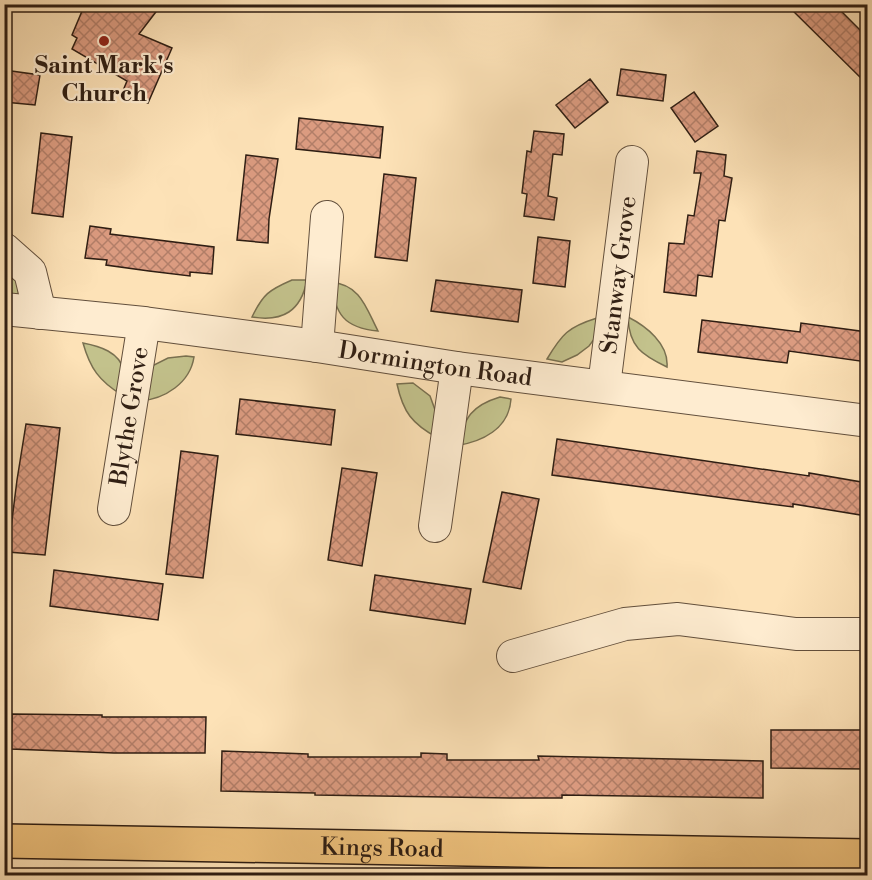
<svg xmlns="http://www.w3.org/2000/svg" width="872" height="880" font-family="'Libre Bodoni',serif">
  <defs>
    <pattern id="building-cross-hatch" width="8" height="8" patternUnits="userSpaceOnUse" patternTransform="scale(1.5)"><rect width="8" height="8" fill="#db9b80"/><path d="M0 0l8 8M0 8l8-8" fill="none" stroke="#b27e68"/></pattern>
  </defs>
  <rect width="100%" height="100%" fill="#fde2b7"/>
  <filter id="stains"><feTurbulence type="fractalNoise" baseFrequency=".00333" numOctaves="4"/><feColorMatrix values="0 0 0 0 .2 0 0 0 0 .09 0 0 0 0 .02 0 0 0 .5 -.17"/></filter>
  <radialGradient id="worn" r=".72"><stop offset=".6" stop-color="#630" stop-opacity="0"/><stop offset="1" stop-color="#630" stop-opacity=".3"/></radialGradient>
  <path fill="#c3c28c" stroke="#797050" stroke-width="1.5" d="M4,267l12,9 3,17 -5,2 -9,-1z
    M292,280h15c-6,31 -24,42 -55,37 11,-23 17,-27 40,-37z
    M331,282c30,3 35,26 47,49 -34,-3 -43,-17 -47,-49z
    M628,317c18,9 41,27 39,50 -25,-12 -38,-20 -39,-50z
    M597,318l3,1 -2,15 -9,12 -12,9 -15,7 -15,-3c15,-25 21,-32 50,-41z
    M83,343c16,3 37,9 41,28 1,7 -1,17 -2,24 -23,-14 -32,-27 -39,-52z
    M186,356l8,1c-4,26 -29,42 -54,44l12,-35 16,-8z
    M413,383l17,13 8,22v20c-26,-14 -35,-26 -41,-54z
    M500,397l11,2c-2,30 -29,43 -56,47 11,-28 15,-40 45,-49z"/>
  <path fill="url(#building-cross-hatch)" stroke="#2f1e13" stroke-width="1.5" d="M85,4h77l-23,30 33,14 -24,55 -26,-10 5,-12 -55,-32 5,-11 -5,-3z
    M786,4h48l33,33v47z
    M621,69l45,6 -3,26 -46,-6z
    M4,70l36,5 -5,30 -31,-3z
    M590,79l18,23 -33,26 -19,-23z
    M694,92l24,34 -23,16 -24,-34z
    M299,118l84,9 -3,31 -84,-9z
    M534,131l30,3 -2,21 -9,-1 -5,42 9,2 -3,22 -30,-4 3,-22 -5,-1 5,-42 4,1z
    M41,133l31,4 -9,80 -31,-4z
    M697,151l29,4 -2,21 8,2 -7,43 -6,-1 -7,57 -14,-2 -2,21 -32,-4 5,-49 15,1 4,-29 6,1 7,-43h-7z
    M246,155l32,4 -9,60 -1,24 -31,-3z
    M384,174l32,4 -9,83 -32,-4z
    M90,226l21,3 -1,5 104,13 -2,27 -22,-2v4l-41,-5 -43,-6 1,-5 -22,-2z
    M538,237l32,4 -5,46 -32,-4z
    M436,280l86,10 -4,32 -87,-11z
    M702,320l98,12 1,-9 66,9v30l-78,-11 -2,12 -89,-11z
    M240,399l95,11 -4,35 -95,-11z
    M26,424l34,4 -15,127 -37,-3 9,-72z
    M557,439l252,37v-3l58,10v33l-74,-12v3l-241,-32z
    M181,451l37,5 -15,122 -37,-4z
    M342,468l35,5 -15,93 -34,-6z
    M502,492l37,7 -18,90 -38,-7z
    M54,570l109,14 -5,36 -108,-14z
    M375,575l96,14 -6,35 -95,-14z
    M12,714l90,1v2h104l-1,36h-91l-103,-4z
    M771,730h96l-1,39 -95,-1z
    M222,751l86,3v3h113v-4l26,1v6h92l-1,-4 225,5v37l-201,-3v3h-46l-201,-3v-2l-94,-2z"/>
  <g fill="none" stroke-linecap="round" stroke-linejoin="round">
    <defs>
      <g id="minor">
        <path d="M4,249l26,23 10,41"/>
        <path id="s1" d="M4,309l140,14 173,23 140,22 411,53"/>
        <path d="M317,346l10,-129"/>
        <path id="s2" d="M604,386l28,-224"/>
        <path id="s3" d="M114,509l30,-186"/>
        <path d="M435,526l22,-158"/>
        <path d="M513,656l112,-32 53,-5 118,15h72"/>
      </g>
      <g id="major">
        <path id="s4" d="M4,841l864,15"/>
      </g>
    </defs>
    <use href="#minor" stroke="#624f3c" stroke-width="34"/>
    <use href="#major" stroke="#2f1e13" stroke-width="36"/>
    <use href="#minor" stroke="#feecd0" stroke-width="32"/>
    <use href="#major" stroke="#eec17c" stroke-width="33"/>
  </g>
  <circle fill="#8f2418" stroke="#feecd0" stroke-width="2" cx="104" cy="41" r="6"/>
  <g text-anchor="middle" stroke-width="4.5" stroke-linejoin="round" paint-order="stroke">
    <g font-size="24" font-weight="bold" fill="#2f1e13" stroke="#feecd0">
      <text x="104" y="73">Saint Mark's<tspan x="104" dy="28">Church</tspan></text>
    </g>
    <g font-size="24" fill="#2f1e13" stroke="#feecd0">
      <text dy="8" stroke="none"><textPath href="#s2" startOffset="112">Stanway Grove</textPath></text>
      <text dy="8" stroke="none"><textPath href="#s1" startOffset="435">Dormington Road</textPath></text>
      <text dy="8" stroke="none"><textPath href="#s3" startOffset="94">Blythe Grove</textPath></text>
      <text dy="8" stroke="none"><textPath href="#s4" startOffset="378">Kings Road</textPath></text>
    </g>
  </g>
  <rect width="872" height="880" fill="none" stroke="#fde2b7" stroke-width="24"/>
  <rect x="6" y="6" width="860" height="868" fill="none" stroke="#2f1e13" stroke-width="3"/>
  <rect x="12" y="12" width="848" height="856" fill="none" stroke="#2f1e13" stroke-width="1.5"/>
  <rect width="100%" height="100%" filter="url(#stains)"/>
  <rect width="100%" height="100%" fill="url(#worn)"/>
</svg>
